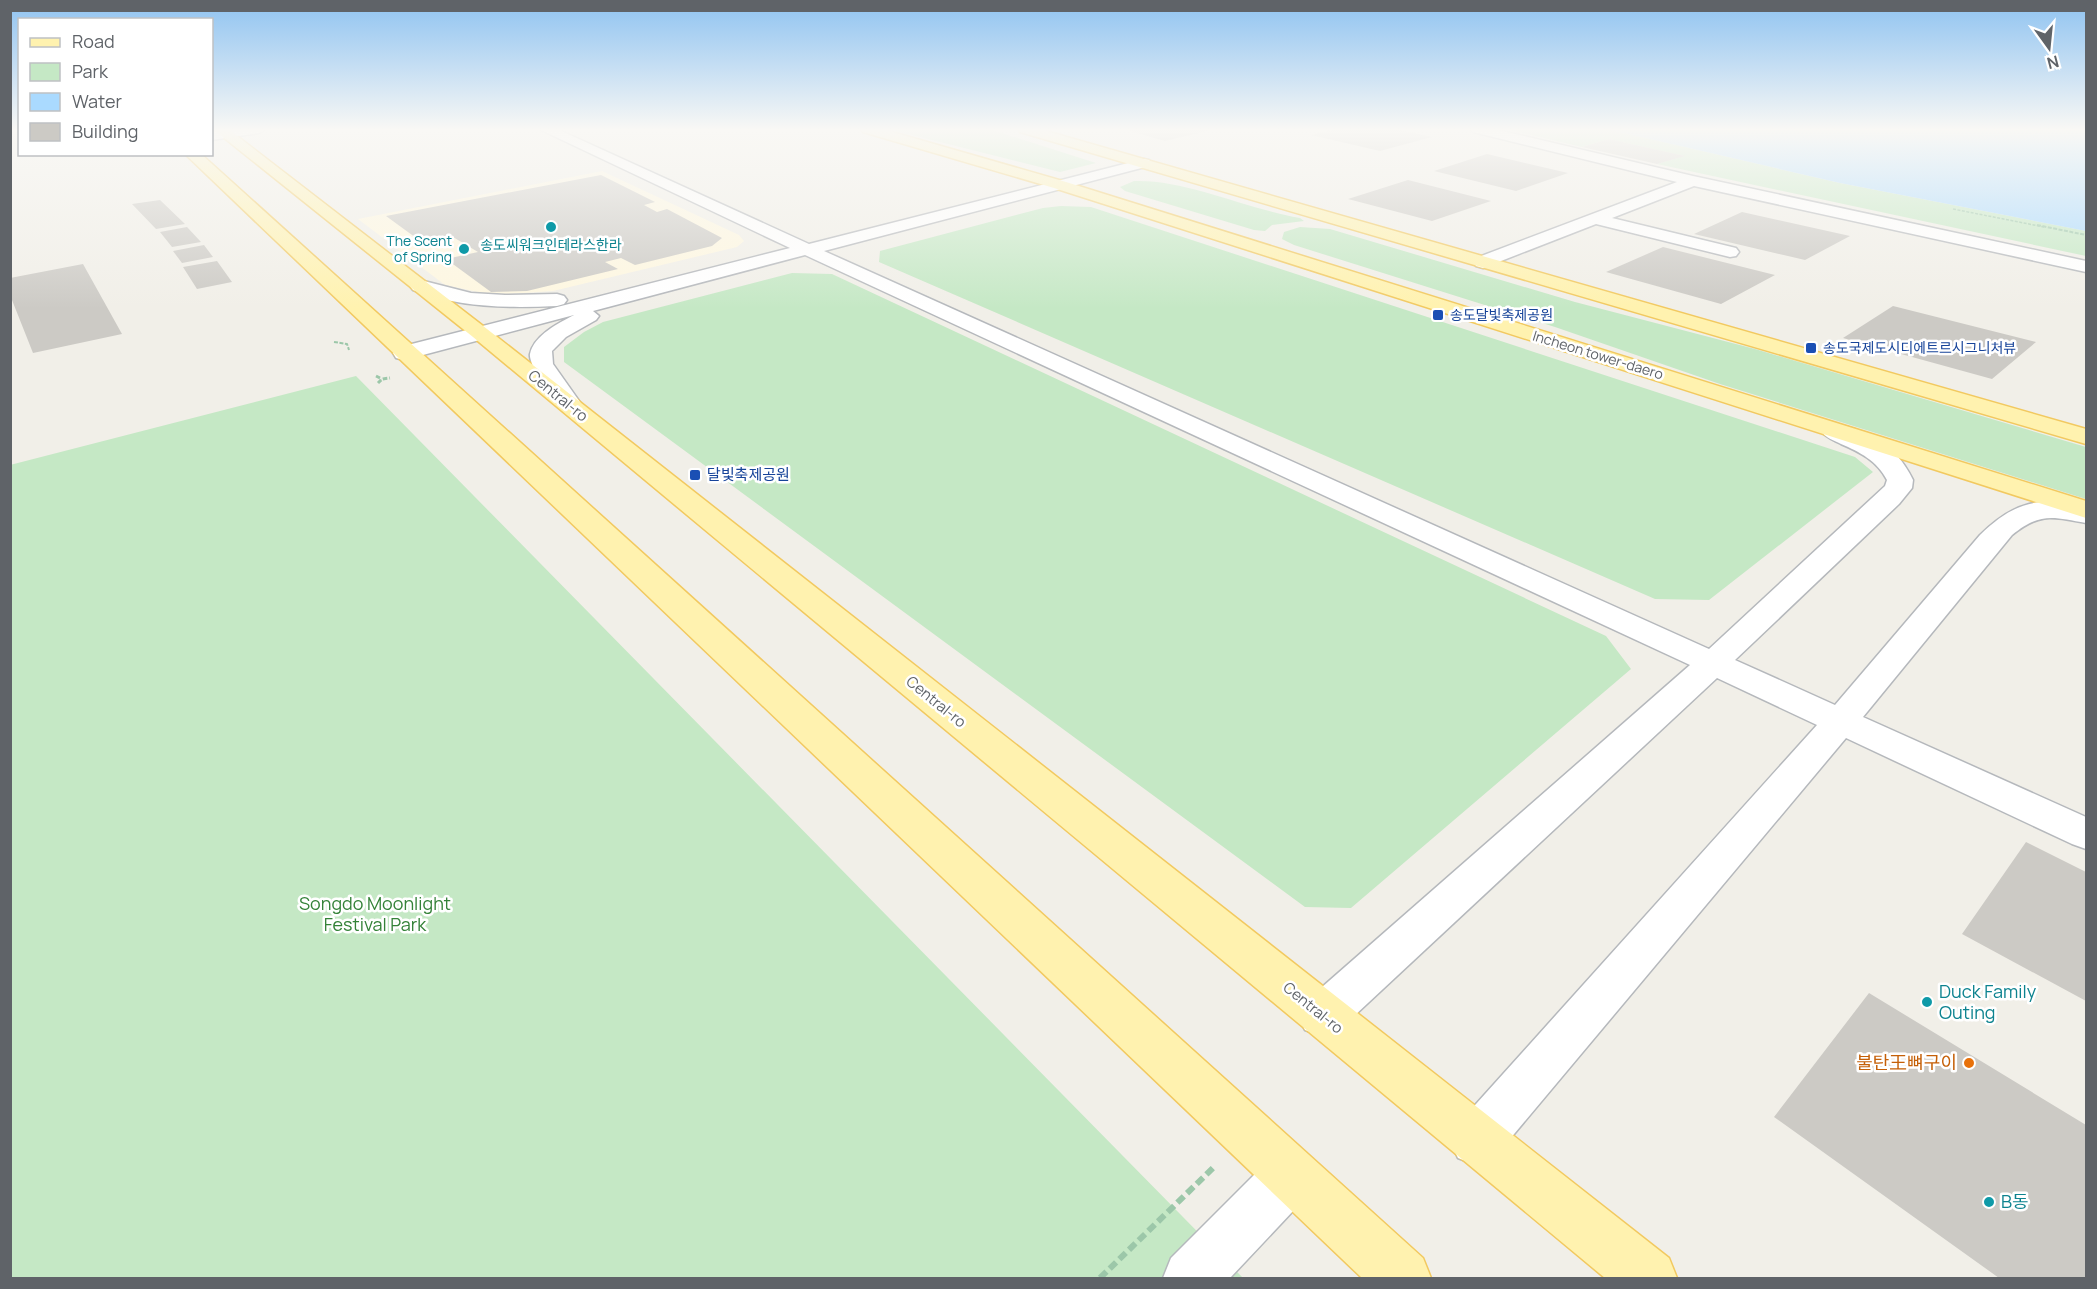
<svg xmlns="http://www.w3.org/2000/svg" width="2097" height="1289" font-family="Manrope,'Noto Sans KR',sans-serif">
  <rect width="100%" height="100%" fill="#f1efe8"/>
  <path fill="#fef7e0" d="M602,171l137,64 5,6 -7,6 -184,44 -61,4 -47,-10 -87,-66z"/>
  <path fill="#c5e8c5" d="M888,129h101l107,34 -36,9z
    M1506,129h101l233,54 246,48v25l-429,-92 27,-8 -75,-17 -27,8z
    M1134,181c51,-2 113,28 166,37l4,3 -32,4 -7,6 -11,-1 -129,-39 -5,-4z
    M1061,206l30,1 764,250 18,15 -164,128 -54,-1 -776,-337 1,-11 163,-43z
    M1300,227l30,2 245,73 180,47 331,98v52l-366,-115 -165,-57 -261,-82 -12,-6 2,-7z
    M792,273l40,1 774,362 25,33 -280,239 -46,-1 -741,-545v-15l20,-15 19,-10z
    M356,376l887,902h-1232l-1,-813z"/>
  <path fill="#aadaff" d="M1607,129h479v102l-246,-48z"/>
  <path fill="#cccac5" d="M1123,129h88v1l-46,11z
    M1335,129h62l35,8 -52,14 -69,-16z
    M1609,139l76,17 -28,8 -75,-17z
    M1487,154l81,19 -52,18 -82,-20z
    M601,175l54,27 -11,3 13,7 10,-3 55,29 -10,8 -77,19 -14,-7 -16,4 13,7 -91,22 -36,1 -45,-33 32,-7 -25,-15 -30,6 -37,-27z
    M1408,180l83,21 -59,20 -84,-22z
    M160,200l25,24 -29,5 -24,-25z
    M1742,212l108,24 -45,24 -111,-26z
    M187,227l14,15 -29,5 -12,-15z
    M204,245l9,12 -31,6 -9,-12z
    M1663,247l112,28 -54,29 -115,-32z
    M217,261l15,21 -35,7 -14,-22z
    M83,264l39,70 -89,19 -23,-58v-17z
    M1893,306l143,36 -44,37 -149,-41z
    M2026,842l60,30v129l-124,-67z
    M1869,993l217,132v153h-87l-225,-161z"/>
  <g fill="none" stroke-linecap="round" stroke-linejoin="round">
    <defs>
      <path id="minor" d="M232,129h34l-7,4 -47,7v-8z
        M539,129h18l252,115 335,-85 5,1 2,3 -2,3 -325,85 885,398 176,-163 2,-6c-10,-19 -27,-28 -46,-36 -8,-4 -15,-6 -20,-13l3,-5c22,-6 58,14 73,30 7,7 12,16 16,24l-1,8 -13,16 -164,156 100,45 145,-170c35,-34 59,-39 106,-28v16c-33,-6 -46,-11 -74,12l-149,182 223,100v32l-14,-5 -226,-106 -352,420 -18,7 -18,-7 -8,-17 8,-17 359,-399 -100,-47 -378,352 -17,6 -17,-6 -7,-14 7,-14 385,-337 -885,-410 -212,56 6,5 -3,4 -30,17 -14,14 1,13 29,41 -4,5c-6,2 -12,3 -17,-1 -9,-6 -33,-46 -31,-55 4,-19 29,-31 44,-39l-170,45 -8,-2 -3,-5 3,-5 394,-100z
        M1471,129h23l199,47 393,85v11l-392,-86 -82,32 124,30 3,4 -3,4 -6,1 -134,-33 -113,44 -7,-2 -2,-4 2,-4 201,-76 -204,-50z
        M420,280l51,13 34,2 52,-1 7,2 3,4 -3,4 -7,2c-50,2 -97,2 -144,-16l-3,-4 3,-4z
        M1291,1149l19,8 8,18 -8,18 -80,85h-67l8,-20 101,-101z"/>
      <path id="major" d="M213,129h15l259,200 1182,929 8,20h-72l-1132,-941z
        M861,129h21l184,53 1020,319v17l-1032,-330 -191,-56z
        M1018,129h21l1047,300v15l-1066,-312z
        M185,154h16l1222,1104 8,20h-69z"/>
    </defs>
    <use href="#minor" stroke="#b5b8bc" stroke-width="3"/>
    <use href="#major" stroke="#f2c960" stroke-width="3"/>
    <path stroke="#9cc7a9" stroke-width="1.5" stroke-dasharray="3 1.5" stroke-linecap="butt" d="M1953,209l91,18"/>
    <path stroke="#9cc7a9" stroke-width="2" stroke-dasharray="4 1.5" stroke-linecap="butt" d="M2037,225l49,10
      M334,342l13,2 2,6"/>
    <path stroke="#9cc7a9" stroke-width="3" stroke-dasharray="4.5 2" stroke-linecap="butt" d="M376,376l6,3
      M378,383l4,-4 8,-1"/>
    <path stroke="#9cc7a9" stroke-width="6" stroke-dasharray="9 4.5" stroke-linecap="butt" d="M1100,1278l115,-112"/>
    <use href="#minor" fill="#fff" fill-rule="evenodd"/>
    <use href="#major" fill="#fff2af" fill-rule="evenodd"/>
  </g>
  <linearGradient id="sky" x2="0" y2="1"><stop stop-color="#8fc3f1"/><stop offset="0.42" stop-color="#f9f8f5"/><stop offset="1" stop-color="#f9f8f5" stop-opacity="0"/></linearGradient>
  <rect width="2097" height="309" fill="url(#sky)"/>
  <g fill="#0f9aa8" stroke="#fff" stroke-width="2">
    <circle cx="551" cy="227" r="6"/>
    <circle cx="464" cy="249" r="6"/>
    <circle cx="1927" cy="1002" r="6"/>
    <circle cx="1989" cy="1202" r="6"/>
  </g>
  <g fill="#1a4fb4" stroke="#fff" stroke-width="2">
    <rect x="1432" y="309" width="12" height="12" rx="3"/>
    <rect x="1805" y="342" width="12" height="12" rx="3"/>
    <rect x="689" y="469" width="12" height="12" rx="3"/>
  </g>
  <circle fill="#e8710a" stroke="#fff" stroke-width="2" cx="1969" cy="1063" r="6"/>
  <g text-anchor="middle" stroke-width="5" stroke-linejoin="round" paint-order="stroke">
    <g font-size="14" fill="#0d838f" stroke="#fff" text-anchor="end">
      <text x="452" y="246">The Scent<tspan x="452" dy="16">of Spring</tspan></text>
      <text x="551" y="250" text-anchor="middle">송도씨워크인테라스한라</text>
    </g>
    <g font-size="14" fill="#164399" stroke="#fff" text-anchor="start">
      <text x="1450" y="320">송도달빛축제공원</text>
      <text x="1823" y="353">송도국제도시디에트르시그니처뷰</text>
    </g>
    <g font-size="14" fill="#5f6368" stroke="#fff">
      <text transform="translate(1598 355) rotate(17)" y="5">Incheon tower-daero</text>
    </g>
    <g font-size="15" fill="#5f6368" stroke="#fff">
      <text transform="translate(558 396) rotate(39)" y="5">Central-ro</text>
      <text transform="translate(936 702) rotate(39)" y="5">Central-ro</text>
      <text transform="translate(1313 1008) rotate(39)" y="5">Central-ro</text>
    </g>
    <g font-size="15" fill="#164399" stroke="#fff" text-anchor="start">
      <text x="707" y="480">달빛축제공원</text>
    </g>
    <g font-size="18" fill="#348238" stroke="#fff">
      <text x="375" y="910">Songdo Moonlight<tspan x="375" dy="21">Festival Park</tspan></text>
    </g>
    <g font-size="18" fill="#0d838f" stroke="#fff" text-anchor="start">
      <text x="1939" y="998">Duck Family<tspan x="1939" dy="21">Outing</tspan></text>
      <text x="2001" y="1208">B동</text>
    </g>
    <g font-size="18" fill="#c56008" stroke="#fff" text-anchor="end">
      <text x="1957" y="1069">불탄王뼈구이</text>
    </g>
  </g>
  <rect width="2097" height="1289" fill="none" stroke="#5f6368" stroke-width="24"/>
  <rect x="18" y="18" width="195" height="138" fill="#ffffff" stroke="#bfc1c3" stroke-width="1.5"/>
  <rect x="30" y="38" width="30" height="9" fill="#fff2af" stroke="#bfc1c3" stroke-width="1.5"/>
  <text x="72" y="48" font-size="18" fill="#5f6368">Road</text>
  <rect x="30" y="63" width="30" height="18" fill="#c5e8c5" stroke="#bfc1c3" stroke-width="1.5"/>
  <text x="72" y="78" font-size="18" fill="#5f6368">Park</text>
  <rect x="30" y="93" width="30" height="18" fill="#aadaff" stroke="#bfc1c3" stroke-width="1.5"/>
  <text x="72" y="108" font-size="18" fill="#5f6368">Water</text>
  <rect x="30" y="123" width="30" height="18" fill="#cccac5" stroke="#bfc1c3" stroke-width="1.5"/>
  <text x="72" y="138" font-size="18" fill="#5f6368">Building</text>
  <g transform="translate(2049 48) rotate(165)" stroke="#ffffff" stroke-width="4.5" paint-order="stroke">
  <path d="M0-4.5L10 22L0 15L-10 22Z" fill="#5f6368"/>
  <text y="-9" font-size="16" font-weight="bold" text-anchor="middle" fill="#5f6368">N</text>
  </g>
</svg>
